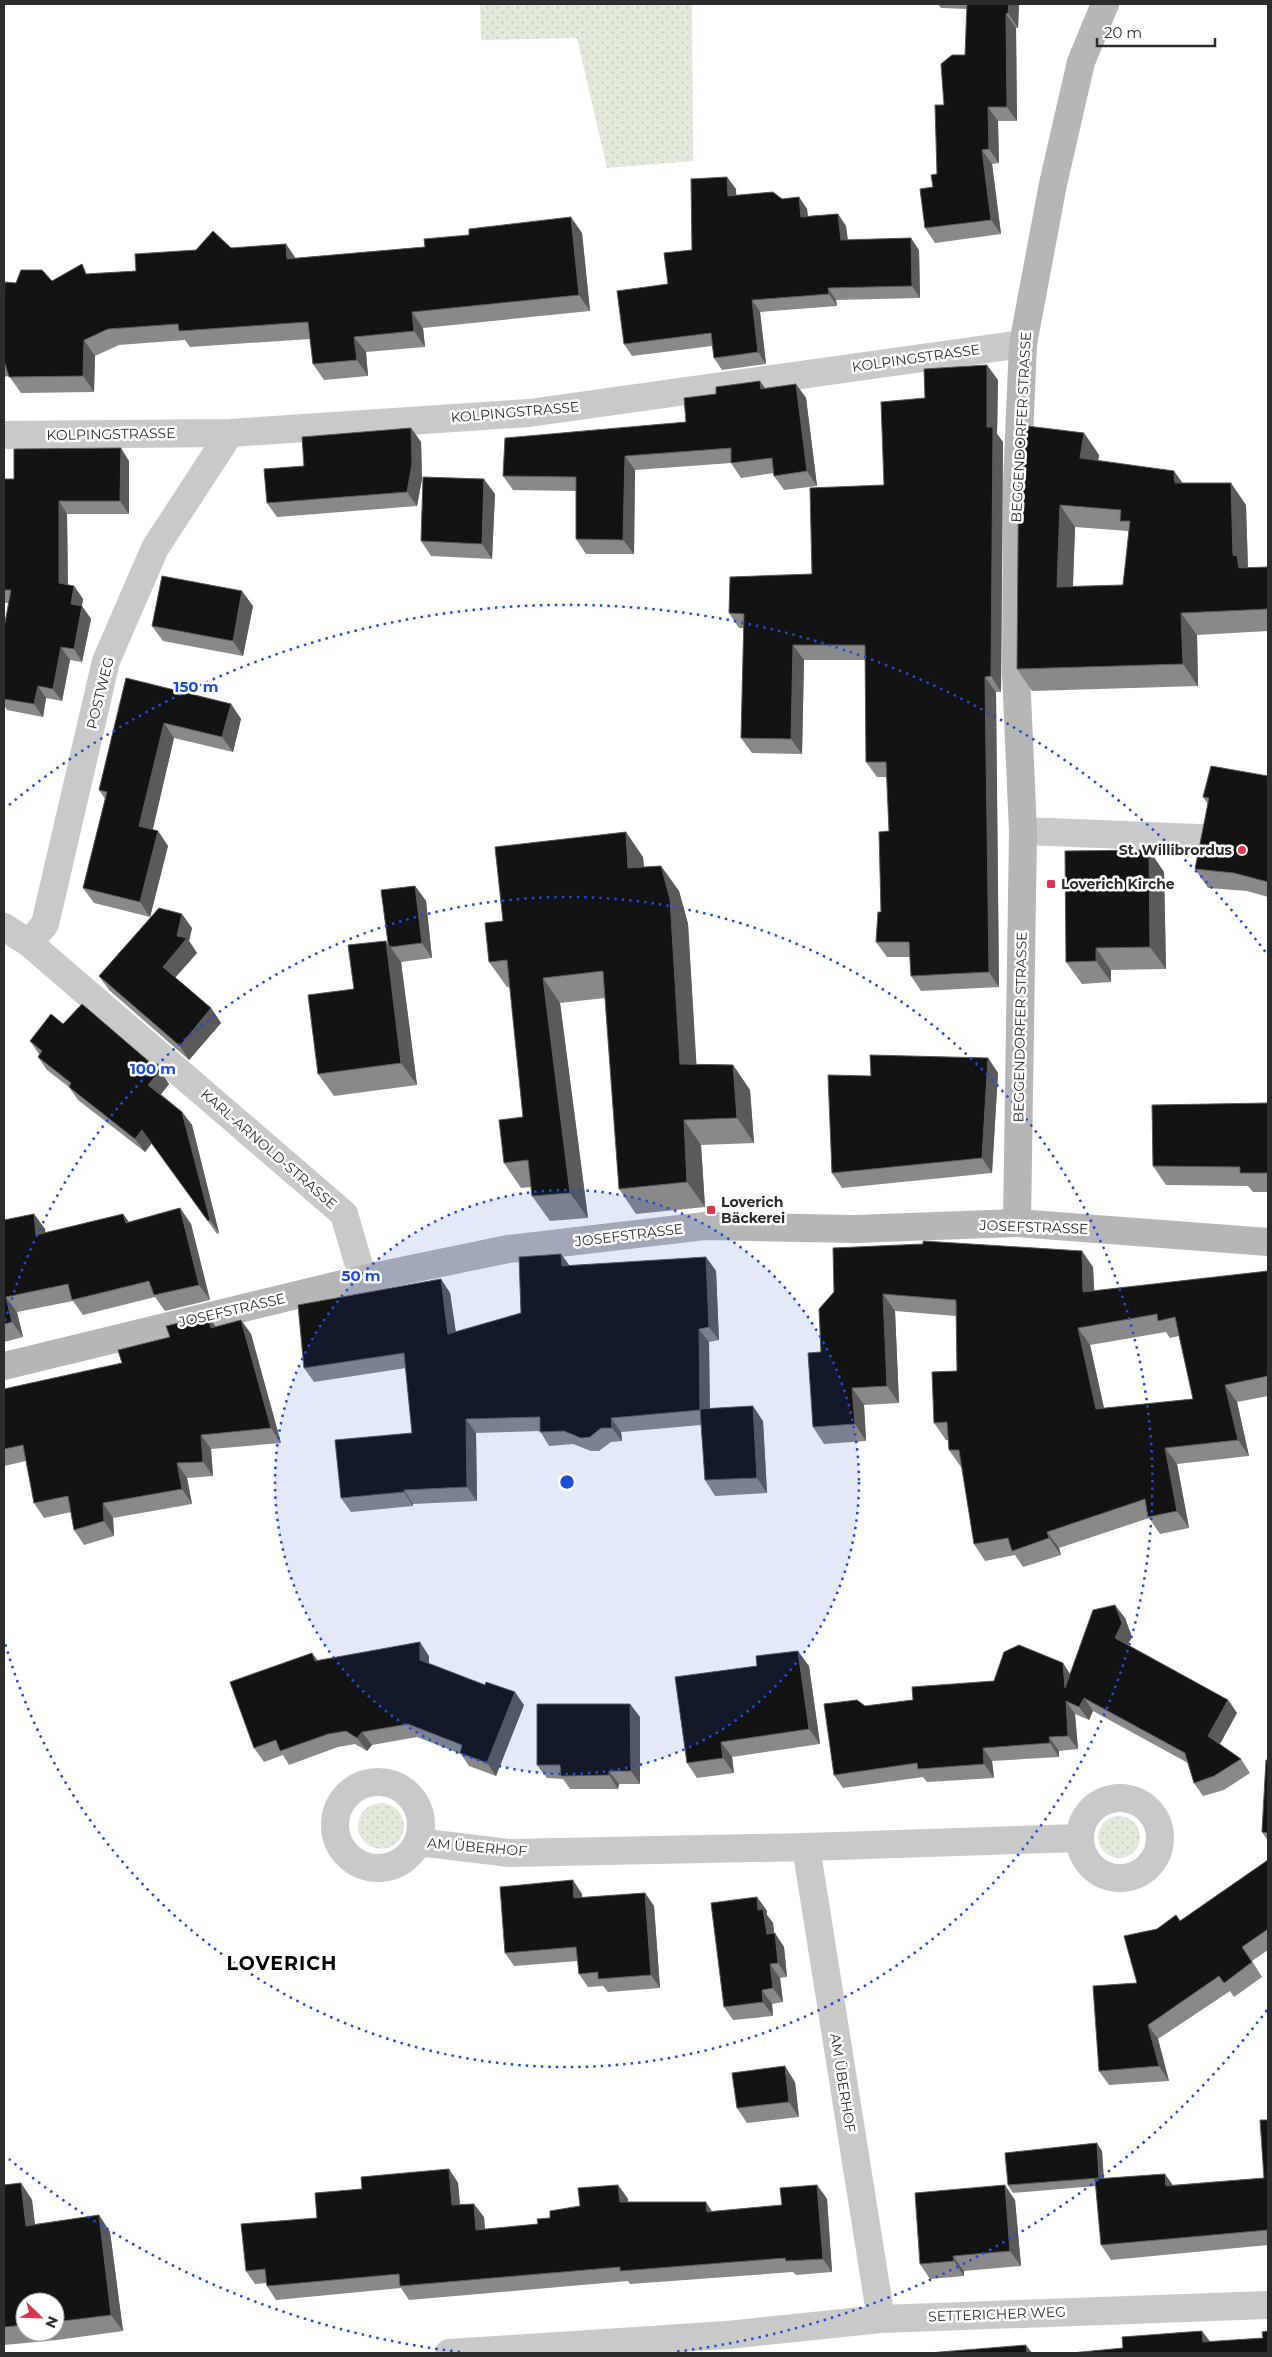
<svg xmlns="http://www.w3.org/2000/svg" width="1272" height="2357" font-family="Montserrat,sans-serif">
  <defs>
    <pattern id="grass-dots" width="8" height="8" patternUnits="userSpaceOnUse" patternTransform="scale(1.25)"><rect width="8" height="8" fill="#e3e9da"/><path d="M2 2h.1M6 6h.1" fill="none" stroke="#c3c8bb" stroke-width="1.8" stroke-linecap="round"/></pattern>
  </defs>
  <rect width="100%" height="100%" fill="#fff"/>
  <path fill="url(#grass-dots)" d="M480,4h212l1,157 -86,7 -30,-130 -96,2z
    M358 1826a23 23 0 1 1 46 0a23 23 0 1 1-46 0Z
    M1098 1837a21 21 0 1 1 42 0a21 21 0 1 1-42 0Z"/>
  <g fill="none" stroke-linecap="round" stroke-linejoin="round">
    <path stroke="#c9c9c9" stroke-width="28" d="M4,435l226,-2 299,-20 494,-69
      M1023,831l176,7
      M4,927l25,16 315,271 19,65
      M29,943l16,-19 61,-263 49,-113 75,-115
      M335 1825a43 43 0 1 1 86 0a43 43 0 1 1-86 0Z
      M1080 1838a40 40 0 1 1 80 0a40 40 0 1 1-80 0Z
      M418,1842l92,11 296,-6 273,-9
      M806,1847l75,472
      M449,2353l278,-18 154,-16 387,-14"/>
    <path stroke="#b6b6b6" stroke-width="28" d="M1017,1223l6,-392 -7,-158 1,-190 6,-139 30,-160 28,-122 24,-58
      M4,1366l359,-87 145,-30 197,-23 150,3 162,-6 251,19"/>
  </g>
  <path fill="#898989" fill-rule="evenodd" d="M938,4h81l-1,24h-2l1,93h-19l1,42 -7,1 9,70 -66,9 -10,-15 8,-41 4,-13 7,-69 21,-50 2,-46 -26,-1z
    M727,177l9,12v6l46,4 17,-2 8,12 1,7 30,-2 8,12 2,14 71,10 1,48 -84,2 1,6 -77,6 6,52 -44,6 -8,-12 -2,-12 -80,10 -8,-12 44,-60 24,-34z
    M582,233l8,78 -167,17 2,19 -59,5 2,24 -44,4 -11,-16 -3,-25 -120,8 -5,-7 -66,5 -24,11 -1,36 -73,1 -12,-17 -5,1v-78l12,-16 36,-2 36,-7 48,-3 95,-23 65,10z
    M998,380l-1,54 6,8 -2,250h-5l3,295 -78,4 -10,-15 -1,-19h-23l-11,-15 5,-30 8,-81 -2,-54h-10l-11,-15 -1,-102h-61l-2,94 -50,-1 -11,-15 3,-110h-5l-10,-15 83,-39 72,-89 41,-87z
    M796,384l10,14 11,88 -33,4 -10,-14v-3l-33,5 -10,-15 -96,7 -1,84h-48l-10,-15v-48l-63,-1 -10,-14 183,-54z
    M1019,425l65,8 15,22 -1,6 85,22 63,22 2,63 20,-1v64l-71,4 1,51 -166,5 -15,-22zM1075,527l53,4 1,2 -6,52 -50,1z
    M411,428l10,14 1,37 -5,27 -140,11 -10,-14 37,-37z
    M129,461v53h-62l1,71 6,1 9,13 -1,7 9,13 -9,43 -12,-2 -8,41 -16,-3 -3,19 -36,-7 -3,-5v-77l5,-25h-5v-124h10z
    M495,494l-3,65 -61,-3 -10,-15z
    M253,606l-10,50 -80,-15 -11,-15z
    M126,678l105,26 10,15 -8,33 -59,-14 -22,92 6,1 10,15 -18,71 -56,-14 -11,-15 22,-89 -6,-9z
    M1268,776v121l-21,-6 -39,-3 -13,-19 13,-65 -5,-7z
    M1149,850l15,22 2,97 -55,1v12l-29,2 -16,-22z
    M643,857l1,10 17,-1 18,25 9,33 8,140 37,1 17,25 4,53 -53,2 4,62 -69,7 -17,-25 -14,-191 -45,5 28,215 -38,3 -18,-25 -1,-9 -10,1 -17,-25 19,-46 -13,-130h-3l-18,-25 14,-41z
    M415,886l11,15 6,57 -31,4 16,123 -83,11 -16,-22 36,-85 34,-46z
    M192,928l-3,13 8,12 -22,25 36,30 10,15 -32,37 -80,-70 -10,-14z
    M63,1024l97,47 9,13 -8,10 21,18 10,13 27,108 -2,1 -65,-91 -7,9 -67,-52 -9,-13 -22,-17 -9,-13 1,-3 -9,-13z
    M988,1058l10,15 -6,100 -150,15 -10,-15 39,-97z
    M1268,1103v89h-15l-5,-6 -82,-1 -13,-19z
    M180,1208l11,16 19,76 -45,11 -10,-14 -72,18 -10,-14 -56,11 6,25 -19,5v-122l30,-6 11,15v4l78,-19 6,8z
    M561,1254l9,12 136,-9 10,14 3,69 -10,2 1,66 53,13 4,72 -52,3 -10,-16 -4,-55 -80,7 1,9 -11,1 -12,9h-8l-18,-7 -24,2 -9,-15 -64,2 1,68 -64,3v2l-62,6 -10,-14 71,-65 -6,-65 -92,14 -10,-14 137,-89 9,14 6,39 65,-19z
    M1093,1267l1,24 174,-20v125l-31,6 12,54 -72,8 12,64 -29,6 -11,-16 -90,30 2,7 -38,12 -8,-12 -30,6 -11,-17 -12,-77h-1l-12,-17 -1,-10h-2l-12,-17 23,-52 -1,-55 -61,-5 4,92 -35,2 2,36 -42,3 -11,-17 8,-75 13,-60zM1166,1332l4,6 9,-2 14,63 -89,9 -14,-63z
    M241,1320l10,14 30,109 -70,6 2,27 -26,2 5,26 -79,14 1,18 -30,9 -10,-15 -3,-18 -27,6 -10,-15 -8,-42 -22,5v-77l118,-26 93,-36z
    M1125,1618l7,19 -5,8 101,55 9,13 -17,31 21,15 9,14 -26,17 -21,6 -9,-13 -6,-20 -95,-52 -4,9 -14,-6 3,35 -19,2v6l-67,4 2,17 -67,4 -4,-5 -80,11 -9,-13 31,-69 48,-6 81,-19 76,-7z
    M429,1656v8l95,41 -28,71 -27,-10 -8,-12 -44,-17 -45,8 -5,6 -12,-7 -17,3 -49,18 -6,-10 -19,7 -10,-14 64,-87z
    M809,1666l11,78 -88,13 2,16 -37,5 -10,-15z
    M630,1704l10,13v67h-21l-1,5h-48l-7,-10 -16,-1 -10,-13z
    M1268,1760v81l-6,-9z
    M1268,1860v90l-16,11 10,16 -28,20 -4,-6 -72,48 11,42 -60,4 -10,-14 38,-88 20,-54 23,-8z
    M645,1893l9,13 6,82 -52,4 -5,-6 -15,1 -9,-13 -1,-13 -64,5 -9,-13 77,-59v4z
    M757,1897l10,14v4l6,8 1,10 10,14 3,30 -7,1 3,24 -11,2 1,12 -40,4 -9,-13z
    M795,2082l4,35 -52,6 -10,-15z
    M1268,2120v125l-157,15 -10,-15 -5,-59 -83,7 -5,-8 94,-34 2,27 69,7 91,-7z
    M449,2169l9,14 2,22 24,12 1,12 53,-5 12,-6 30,-12 38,-21 10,14v3l84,9 70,-6 35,-20 10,14 5,73 -36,3 -3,-3 -163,12 -2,-3 -219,19 -8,-12 -125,12 -9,-14v-3l-12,1 -9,-13 71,-53 45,-29z
    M21,2183l11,17 3,24 64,-9 11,17 13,99 -66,9 -53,5v-160zM25,2302h30v30h-30z
    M1015,2200l6,66 -57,5v5l-34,3 -10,-15z"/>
  <path fill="#5a5a5a" d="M1009,4h10l-1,24 -10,-15z
    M1006,14l10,14 1,93 -10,-14z
    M988,107l10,14 1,42 -10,-14z
    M982,150l10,14 9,70 -10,-14z
    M727,177l9,12 1,19 -9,-12z
    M799,197l8,12 2,20 -8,-12z
    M838,214l8,12 3,26 -8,-12z
    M571,217l11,16 8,78 -11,-16z
    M911,238l8,12 1,48 -8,-12z
    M286,244l11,16 -10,-1z
    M828,288l8,12 1,6 -8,-12z
    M752,300l8,12 6,52 -8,-12z
    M412,312l11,16 2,19 -11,-16z
    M354,337l12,15 2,24 -11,-16z
    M84,340l11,16 -1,36 -11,-16z
    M987,365l11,15 -1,54 6,8 -2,250 -10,-16 -4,-249z
    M760,381l10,14 -9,-6z
    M796,384l10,14 11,88 -10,-15z
    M411,428l10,14 1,37 -5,27 -10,-14z
    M1084,433l15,22 -3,25 -16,-22z
    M121,448l8,13v53l-9,-13z
    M625,456l10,14 -1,84 -11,-14z
    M1174,471l16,22 -15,-10z
    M484,479l11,15 -3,65 -10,-15z
    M1231,483l15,22 2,67 -9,-4 -6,-13z
    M59,501l8,13 1,82 -9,-13z
    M1060,505l15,22 -3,81 -15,-21z
    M74,586l9,13 -3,18 -9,-13z
    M242,591l11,15 -10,50 -10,-15z
    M82,606l9,13 -9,43 -8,-13z
    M1181,613l16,22 1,51 -15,-22z
    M793,645l11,15 -2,94 -11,-15z
    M61,647l9,13 -8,41 -9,-12z
    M985,677l11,15 3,295 -10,-15z
    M38,686l8,12 -3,19 -9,-13z
    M231,704l10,15 -8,33 -11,-15z
    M164,723l10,15 -24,104 -11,-16z
    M158,831l10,15 -18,71 -10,-15z
    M626,832l17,25 3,36 -18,-25z
    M1149,850l15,22 2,97 -16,-22z
    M661,866l18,25 9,33 10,165 -18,-25z
    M415,886l11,15 6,57 -10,-15z
    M182,914l10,14 -3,13 8,12 -25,28 -9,-14 14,-31z
    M386,941l15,21 16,123 -16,-22z
    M1096,948l15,22v12l-15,-21z
    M543,978l17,25 28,215 -18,-25z
    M211,1008l10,15 -32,37 -9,-14z
    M988,1058l10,15 -6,100 -10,-15z
    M733,1065l17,25 4,53 -17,-25z
    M160,1071l9,13 -11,14 -10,-13z
    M182,1112l10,13 27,108 -9,-13z
    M684,1120l17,25 4,62 -18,-25z
    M142,1130l10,13 -7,9 -10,-13z
    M180,1208l11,16 19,76 -11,-15z
    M34,1214l11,15 2,22 -11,-16z
    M123,1214l11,15 -8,-6z
    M1082,1251l11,16 2,42 -12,-17z
    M561,1254l10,14 -9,-2z
    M706,1257l10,14 3,69 -10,-13z
    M441,1279l9,14 8,55 -10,-14z
    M883,1294l12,17 4,92 -12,-17z
    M6,1297l11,15 6,25 -11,-15z
    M208,1316l10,14 -7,-2z
    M241,1320l10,14 30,109 -10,-15z
    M1078,1328l12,17 18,81 -12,-17z
    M699,1329l10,13 1,82 -10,-14z
    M1225,1385l12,17 12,54 -11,-16z
    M852,1388l12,17 2,36 -11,-17z
    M753,1406l10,15 4,72 -10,-15z
    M611,1418l10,14 1,9 -10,-13z
    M466,1419l10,14 1,68 -10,-14z
    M201,1435l10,14 2,27 -10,-14z
    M1165,1448l12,16 12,64 -12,-17z
    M177,1463l10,15 5,26 -10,-15z
    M404,1490l9,14v2l-9,-14z
    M103,1503l10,15 1,18 -10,-15z
    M1047,1532l12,16 2,7 -12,-17z
    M1115,1605l10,13 7,19 -8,15 -9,-14z
    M420,1642l9,14v17l-9,-13z
    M798,1651l11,15 11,78 -11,-15z
    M312,1653l10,13 -7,-5z
    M1063,1663l9,14 -7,11z
    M515,1692l9,13 -28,71 -9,-13z
    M1084,1698l9,13 -4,9 -10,-13z
    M1228,1700l9,13 -20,36 -9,-13z
    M1066,1701l9,13 3,35 -10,-13z
    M630,1704l10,13v67l-9,-13z
    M362,1732l10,13 -5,6 -10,-13z
    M1049,1737l10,14v6l-9,-14z
    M721,1742l11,15 2,16 -11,-15z
    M983,1748l9,13 2,17 -10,-14z
    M609,1771l10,13 -1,5 -9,-14z
    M573,1880l9,14 1,17 -9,-13z
    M645,1893l9,13 6,82 -9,-13z
    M757,1897l10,14v4l6,8 2,18v-8l9,14 3,30 -9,-14 -20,-53z
    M770,1964l10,14 3,24 -10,-14z
    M762,1990l10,14 1,12 -10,-14z
    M1148,2025l10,14 11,42 -10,-15z
    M785,2066l10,16 4,35 -10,-15z
    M1097,2143l5,8 2,35 -5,-8z
    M449,2169l9,14 3,36 -9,-14z
    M1165,2174l10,14 -9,-2z
    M21,2183l11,17 5,42 -11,-16z
    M618,2185l10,14 1,17 -9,-14z
    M817,2185l10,14 5,73 -9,-13z
    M1005,2185l10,15 6,66 -11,-15z
    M706,2202l9,14 -8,-4z
    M474,2204l10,13 2,27 -10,-14z
    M99,2215l11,17 13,99 -12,-16z
    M953,2256l11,15v5l-10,-15z
    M1202,2331l10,13 -9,-2z
    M1026,2345l6,8h-5z"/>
  <path fill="#131313" stroke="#5a5a5a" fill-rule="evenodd" d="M967,4h42l-1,9 -2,1 1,93h-19l1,42 -7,1 9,70 -66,8 -5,-39 13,-2 -2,-12 6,-1 -2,-69h9l-3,-41 11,-9h13z
    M727,177l1,19 45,-4 9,7 17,-2 2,20 37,-3 3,26 70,-2 1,48 -84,2 1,6 -77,6 6,52 -44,6 -3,-25 -87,11 -7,-53 51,-7 -4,-31 28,-3 -1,-71z
    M571,217l8,78 -167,17 2,19 -60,6 3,23 -44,4 -5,-42 -129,9 -1,-7 -70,5 -24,11 -1,36 -74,1 -5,-17v-61l1,-17 11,1 5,-13h21l10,11 30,-17 4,10 50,-3 -1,-17 61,-4 17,-19 18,17 55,-4 1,15 138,-12 -1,-8 45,-4v-6z
    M987,365v62h6l-2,249 -6,1 4,295 -78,4 -2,-34h-33l2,-30h3l-2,-80 10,-1 -3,-69h-20l-1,-117h-72l-2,94 -50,-1 3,-124 -15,-1 1,-36 82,-3 -2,-86 74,-3 -3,-83 44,-4 -1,-29z
    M760,381l1,8 35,-5 11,87 -33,5 -2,-18 -41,5v-15l-106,8 -2,84 -47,-1v-62l-73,-1 2,-38 181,-16 -2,-24 32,-4v-7z
    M1019,425l65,8 -4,25 94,13 1,12h56l2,72 4,1 2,12 29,-1v42l-87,4 2,51 -166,5zM1060,505l61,5 -1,11h10l-7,64 -66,2z
    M411,428l1,36 -5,28 -140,11 -3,-34 40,-3 -2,-29z
    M121,448l-1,53h-61v82l15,3 -3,18 11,2 -8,43 -13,-2 -8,42 -15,-3 -4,18 -30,-5v-71l7,-38h-7v-111h10v-30z
    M423,477l61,2 -2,65 -61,-3z
    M162,576l80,15 -9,50 -81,-15z
    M126,678l105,26 -9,33 -58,-14 -25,103 19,5 -18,71 -57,-14 24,-96 -8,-2z
    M1211,766l57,10v106l-34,-9 -39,-4 14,-71 -6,-1z
    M626,832l2,36 33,-2 9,33 10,165 53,1 4,53 -53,2 3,62 -68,7 -16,-218 -60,7 27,215 -38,3 -4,-36 -24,3 -5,-43 24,-3 -16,-157 -18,2 -4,-39 18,-2 -8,-74z
    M1149,850l1,97 -54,1v13l-30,1 -1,-111z
    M415,886l7,57 -32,4 -2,-4 -7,-53z
    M159,908l23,6 -5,22 10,2 -24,29 48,41 -31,38 -81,-70z
    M386,941l15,122 -83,11 -10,-79 46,-6 -6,-44z
    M82,1004l78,67 -12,14 34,27 28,108 -2,1 -66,-91 -7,9 -66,-52 2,-4 -33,-26 4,-6 -12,-10 21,-27 12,10z
    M870,1055l118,3 -6,100 -150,15 -4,-98 43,1z
    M1268,1103v70h-28v-6l-87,-1 -1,-61z
    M180,1208l19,77 -45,10 -5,-14 -77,19 -4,-16 -62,13 6,25 -8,2v-104l30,-6 2,21 87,-21 3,9z
    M923,1241l159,10 1,41 185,-21v105l-43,9 13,55 -73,8 12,63 -29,6 -3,-18 -98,33 2,6 -37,13 -4,-13 -34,6 -15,-94h-10l-2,-28 -13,1 -2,-51 25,-1 -1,-71 -73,-6 4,92 -35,2 3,36 -42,3 -5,-74 13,-1 -2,-43 15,-17 -1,-44 90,-4zM1157,1314l1,7 17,-4 18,82 -97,10 -18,-81z
    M561,1254l1,12 144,-9 3,70 -10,2 1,81 -89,8 1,10h-11l-11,9 -9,1 -17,-7 -24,1v-15l-74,2 1,68 -63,3v2l-63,6 -6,-58 77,-7 -8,-80 -100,15 -6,-63 143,-26 7,55 73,-21 -2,-56z
    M208,1316l3,12 30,-8 30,108 -70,7 2,27 -26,1 5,26 -79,14 1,18 -30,9 -6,-34 -34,7 -11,-58 -19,4v-60l118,-26 -4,-13 52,-13 -4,-11z
    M753,1406l4,72 -52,2 -5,-71z
    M1115,1605l7,18 -7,15 113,62 -20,36 33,23 -27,17 -20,7 -9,-30 -101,-55 -5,9 -13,-6 2,35 -19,1 1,6 -67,5 1,16 -66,5 -1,-6 -83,12 -10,-71 33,-4 8,6 48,-6 -1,-13 82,-6 10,-29 15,-7 44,18 2,25 28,-78z
    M420,1642v18l65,25 1,-3 29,10 -28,71 -27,-10 2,-8 -54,-21 -46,8 -5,6 -11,-7 -18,3 -48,17 -4,-11 -22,8 -24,-66 82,-29 3,8z
    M798,1651l11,78 -88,13 2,16 -36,5 -12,-86 82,-11 -1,-10z
    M537,1704h93l1,67h-22v4l-48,1 -1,-11h-23z
    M1266,1760h2v73l-6,-1z
    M1268,1860v69l-26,18 10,15 -28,21 -5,-7 -71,49 11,41 -60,5 -6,-85 44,-3 -13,-47 33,-7 19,-14 4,6z
    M573,1880l1,18 71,-5 6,82 -53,4v-7l-19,2 -3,-27 -71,6 -5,-66z
    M757,1897l1,13 5,-1 4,25 8,-1 3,30 -8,1 3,24 -11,2 1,12 -39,5 -13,-104z
    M785,2066l4,36 -52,6 -5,-35z
    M1260,2120h8v110l-167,15 -6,-66 70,-5 1,12 98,-8z
    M1097,2143l2,35 -91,7 -3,-32z
    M449,2169l3,36 22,-1 2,26 62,-6 -1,-5 13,-1v-7l30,-5 -2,-18 40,-3 2,17h86l1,10 75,-7 -2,-17 37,-3 6,74 -37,2 -1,-3 -165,13v-4l-220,19 -1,-12 -132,12 -2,-17 -19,2 -5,-47 76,-6 -2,-25 47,-4 -1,-12z
    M21,2183l5,43 73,-11 12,100 -56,7v-20h-30v23l-21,2v-142z
    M1005,2185l5,66 -57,5 1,5 -34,3 -5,-71z
    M1202,2331l1,11 60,-4 -1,-6 6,-1v22h-197l52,-5 -1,-11z
    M1026,2345l1,8h-99z"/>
  <circle cx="567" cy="1482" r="292" fill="#1d4ed8" fill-opacity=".12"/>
  <g fill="none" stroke="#1d4ed8" stroke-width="2.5" stroke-dasharray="2.5 5">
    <circle cx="567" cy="1482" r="292"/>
    <path d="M5 1321A585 585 0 1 1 5 1643"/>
    <path d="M1267 2010A877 877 0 0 1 674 2352M460 2352A877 877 0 0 1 9 2159M9 805A877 877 0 0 1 1267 954"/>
  </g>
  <g fill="#da374e" stroke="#fff" stroke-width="2">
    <circle cx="1242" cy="850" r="5"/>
    <rect x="1046" y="879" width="10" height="10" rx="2.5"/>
    <rect x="706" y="1205" width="10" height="10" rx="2.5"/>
  </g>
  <g text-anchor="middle" stroke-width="5" stroke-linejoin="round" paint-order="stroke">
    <g font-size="14" fill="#2c2c2c" stroke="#fff">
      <text transform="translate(916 358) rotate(-8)" y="5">KOLPINGSTRASSE</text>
      <text transform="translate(515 412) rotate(-5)" y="5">KOLPINGSTRASSE</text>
      <text transform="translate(1021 427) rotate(-87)" y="5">BEGGENDORFER STRASSE</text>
      <text transform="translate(111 434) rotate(-1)" y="5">KOLPINGSTRASSE</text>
      <text transform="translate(100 693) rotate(-76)" y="5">POSTWEG</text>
      <text transform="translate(1020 1027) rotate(-89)" y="5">BEGGENDORFER STRASSE</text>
      <text transform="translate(269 1149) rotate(41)" y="5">KARL-ARNOLD-STRASSE</text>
      <text transform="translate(1034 1227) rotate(2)" y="5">JOSEFSTRASSE</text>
      <text transform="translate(629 1235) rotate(-7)" y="5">JOSEFSTRASSE</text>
      <text transform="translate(232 1310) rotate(-13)" y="5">JOSEFSTRASSE</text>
      <text transform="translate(477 1847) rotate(5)" y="5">AM ÜBERHOF</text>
      <text transform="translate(843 2083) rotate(81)" y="5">AM ÜBERHOF</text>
      <text transform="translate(997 2314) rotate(-2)" y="5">SETTERICHER WEG</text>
    </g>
    <g font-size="14" font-weight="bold" fill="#2c2c2c" stroke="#fff" text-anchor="start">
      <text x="1232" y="855" text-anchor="end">St. Willibrordus</text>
      <text x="1061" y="889">Loverich Kirche</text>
      <text x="721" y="1207">Loverich<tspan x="721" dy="16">Bäckerei</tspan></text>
    </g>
    <g font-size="19" font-weight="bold" letter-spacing="1" fill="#000" stroke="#fff">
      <text x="282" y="1970">LOVERICH</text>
    </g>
  </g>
  <circle cx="567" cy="1482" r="8" fill="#1d4ed8" stroke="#fff" stroke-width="2.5"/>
  <g font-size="15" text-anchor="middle" font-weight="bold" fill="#1d4ed8" stroke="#fff" stroke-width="5" stroke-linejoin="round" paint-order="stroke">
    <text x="196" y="692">150 m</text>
    <text x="153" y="1074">100 m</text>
    <text x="361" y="1281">50 m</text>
  </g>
  <rect width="1272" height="2357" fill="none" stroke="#2c2c2c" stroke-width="10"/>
  <g transform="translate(40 2317) rotate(113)"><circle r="24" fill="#ffffff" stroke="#ababab"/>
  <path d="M0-4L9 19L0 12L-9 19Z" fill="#da374e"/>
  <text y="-8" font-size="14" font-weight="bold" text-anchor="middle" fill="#2c2c2c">N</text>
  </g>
  <path d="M1097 38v8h118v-8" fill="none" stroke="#2c2c2c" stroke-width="2.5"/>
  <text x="1104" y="38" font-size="15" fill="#2c2c2c" stroke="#ffffff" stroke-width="4" paint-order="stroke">20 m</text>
</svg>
